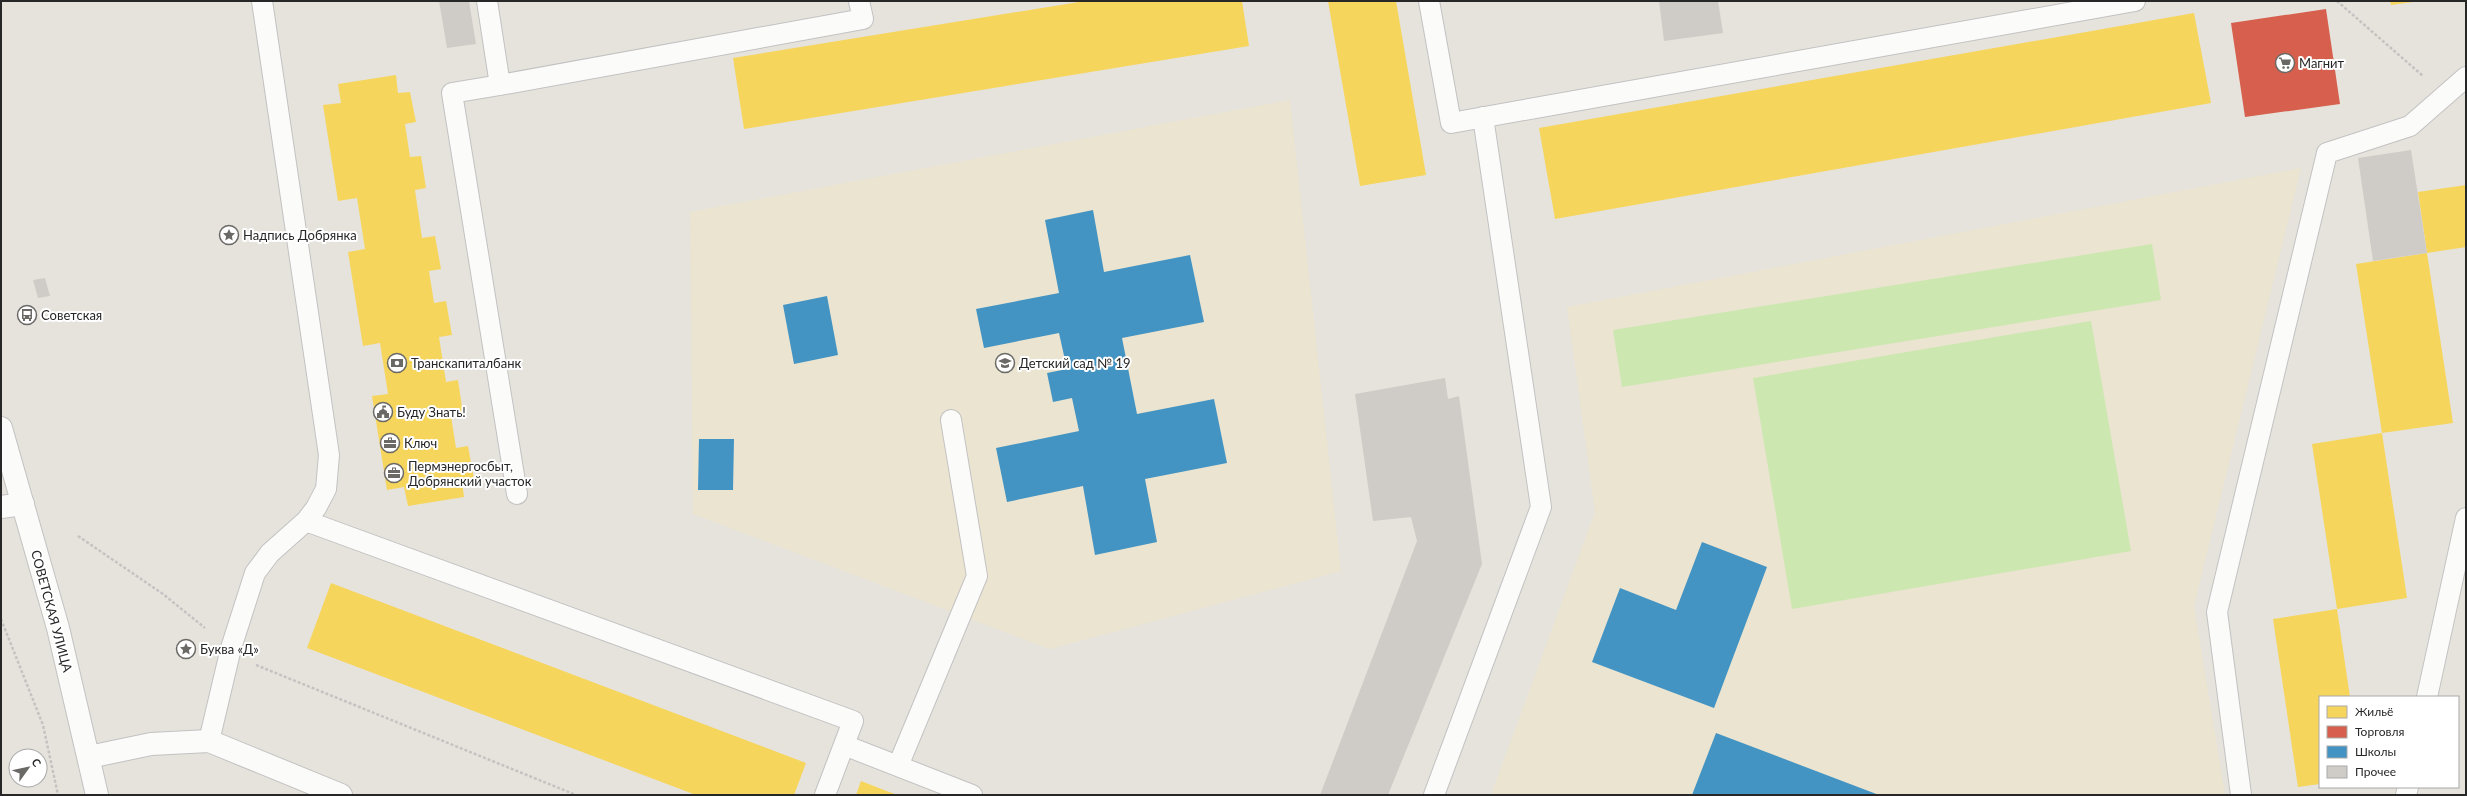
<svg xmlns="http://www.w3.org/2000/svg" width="2467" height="796" font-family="Lato,sans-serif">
  <rect width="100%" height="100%" fill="#e6e3dc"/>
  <path fill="#eae4d0" d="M1290,100l51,471 -291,78 -357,-135 -3,-302z
    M2301,168l-107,438 31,189h-734l104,-283 -28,-205z"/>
  <path fill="#cde7b1" d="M2152,244l9,56 -539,87 -9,-57z
    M2091,321l40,230 -339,58 -39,-231z"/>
  <path fill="#f6d55c" d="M1085,1h157l7,45 -505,83 -11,-71z
    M1328,1h68l30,174 -66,11z
    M2390,1h23v1l-22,3z
    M2194,13l17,90 -656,116 -16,-91z
    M396,75l2,18 12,-1 6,30 -11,2 5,33 11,-1 5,32 -11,2 7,48 13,-2 6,33 -12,2 5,32 12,-2 6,34 -13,2 7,45 12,-2 5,34 -12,2 5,32 12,-2 6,33 -12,2 2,16 -56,9 -4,-19 -17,3 -15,-94 16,-2 -8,-51 -17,3 -15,-94 17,-3 -8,-51 -19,3 -15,-96 18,-2 -3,-19z
    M2466,185v62l-39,6 -9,-61z
    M2427,253l26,170 -71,10 -26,-169z
    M2382,433l25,165 -70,11 -25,-165z
    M331,583l475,180 -12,32h-98l-389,-147z
    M2337,609l13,88h-30v87l-22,3 -25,-168z
    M861,781l36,14h-41z"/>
  <path fill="#d6604d" d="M2326,9l14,95 -95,13 -14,-94z"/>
  <path fill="#4393c3" d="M1093,210l11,62 86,-17 14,67 -82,16 15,76 77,-15 13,64 -82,16 12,63 -62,13 -12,-69 -76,16 -11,-54 83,-17 -7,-33 -19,4 -6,-29 20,-4 -8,-36 -75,15 -8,-39 83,-16 -14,-73z
    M827,296l11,59 -44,9 -11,-59z
    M699,439h35l-1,51h-35z
    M1702,542l65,25 -53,141 -122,-46 28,-74 56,22z
    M1716,733l163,62h-187z"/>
  <path fill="#cfccc7" d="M439,1h30l7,43 -29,4z
    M1659,1h59l5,32 -59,8z
    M2411,150l16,103 -54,8 -15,-103z
    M45,278l5,18 -12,2 -5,-18z
    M1445,378l3,21 11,-3 23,168 -94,231h-68l97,-254 -6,-24 -38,4 -18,-127z"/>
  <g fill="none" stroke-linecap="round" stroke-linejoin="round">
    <defs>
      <path id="lane" d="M487,1l13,84 363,-66 -4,-18
        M1429,1l22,122 684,-122
        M500,85l-48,8 65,401
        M306,521l547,200 -28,74
        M2427,697l39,-179
        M209,741l22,-93 24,-75 15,-20 36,-32 10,-13 10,-19 3,-34 -67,-454
        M844,745l128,50
        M898,766l79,-190 -26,-156
        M1434,795l107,-288 -58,-390
        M2241,795l-24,-183 110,-459 83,-27 56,-49
        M2406,795l2,-8"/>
      <path id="street" d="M1,507l22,-3
        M89,757l62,-13 58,-3 132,54"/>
      <path id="secondary" d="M1,428l57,200 39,167"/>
    </defs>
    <use href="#lane" stroke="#c3c2c2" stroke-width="22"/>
    <use href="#street" stroke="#c3c2c2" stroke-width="24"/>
    <use href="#secondary" stroke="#c3c2c2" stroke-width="24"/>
    <path stroke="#c4c3c2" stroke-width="2.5" stroke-dasharray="3 2" stroke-linecap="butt" d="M2337,1l86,75
      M78,536l85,58 42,34
      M1,619l42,106 15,70
      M256,665l320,130"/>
    <use href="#lane" stroke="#fbfbfa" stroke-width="20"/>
    <use href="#street" stroke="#fbfbfa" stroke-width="22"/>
    <use href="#secondary" stroke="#fbfbfa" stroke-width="22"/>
  </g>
  <defs>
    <symbol id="supermarket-ring" viewBox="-11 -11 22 22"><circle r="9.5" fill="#fff" stroke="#6a6966" stroke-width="1.5"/><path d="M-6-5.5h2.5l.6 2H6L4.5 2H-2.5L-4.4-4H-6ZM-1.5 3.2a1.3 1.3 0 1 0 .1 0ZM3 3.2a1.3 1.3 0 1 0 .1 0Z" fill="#6a6966"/></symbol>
    <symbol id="sight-ring" viewBox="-11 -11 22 22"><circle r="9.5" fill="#fff" stroke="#6a6966" stroke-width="1.5"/><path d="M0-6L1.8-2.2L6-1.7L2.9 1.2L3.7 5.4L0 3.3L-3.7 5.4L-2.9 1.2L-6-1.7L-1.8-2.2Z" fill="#6a6966"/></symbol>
    <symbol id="bus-ring" viewBox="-11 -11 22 22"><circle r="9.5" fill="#fff" stroke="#6a6966" stroke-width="1.5"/><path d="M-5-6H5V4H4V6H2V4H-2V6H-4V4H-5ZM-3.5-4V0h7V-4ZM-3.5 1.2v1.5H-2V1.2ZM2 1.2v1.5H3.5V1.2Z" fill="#6a6966"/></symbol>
    <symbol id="bank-ring" viewBox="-11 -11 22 22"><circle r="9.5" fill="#fff" stroke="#6a6966" stroke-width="1.5"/><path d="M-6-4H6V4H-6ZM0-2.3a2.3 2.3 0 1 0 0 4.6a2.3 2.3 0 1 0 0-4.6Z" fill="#6a6966"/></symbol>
    <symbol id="school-ring" viewBox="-11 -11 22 22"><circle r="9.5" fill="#fff" stroke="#6a6966" stroke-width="1.5"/><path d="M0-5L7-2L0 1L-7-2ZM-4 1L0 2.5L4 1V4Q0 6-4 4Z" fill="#6a6966"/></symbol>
    <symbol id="civic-ring" viewBox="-11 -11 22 22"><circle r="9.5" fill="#fff" stroke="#6a6966" stroke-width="1.5"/><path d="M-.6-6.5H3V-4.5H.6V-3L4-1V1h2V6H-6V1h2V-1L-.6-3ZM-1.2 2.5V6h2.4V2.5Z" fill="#6a6966"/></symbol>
    <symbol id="office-ring" viewBox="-11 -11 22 22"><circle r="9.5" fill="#fff" stroke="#6a6966" stroke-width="1.5"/><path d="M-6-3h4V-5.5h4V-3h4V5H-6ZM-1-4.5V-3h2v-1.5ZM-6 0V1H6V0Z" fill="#6a6966"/></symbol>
  </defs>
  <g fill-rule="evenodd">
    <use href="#supermarket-ring" x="2274" y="52" width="22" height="22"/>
    <use href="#sight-ring" x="218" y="224" width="22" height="22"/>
    <use href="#bus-ring" x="16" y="304" width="22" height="22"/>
    <use href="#bank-ring" x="386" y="352" width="22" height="22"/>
    <use href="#school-ring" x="994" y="352" width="22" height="22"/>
    <use href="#civic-ring" x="372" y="401" width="22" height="22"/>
    <use href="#office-ring" x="379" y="432" width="22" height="22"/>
    <use href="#office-ring" x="383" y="462" width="22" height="22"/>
    <use href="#sight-ring" x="175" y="638" width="22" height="22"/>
  </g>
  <g text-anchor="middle" stroke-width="4" stroke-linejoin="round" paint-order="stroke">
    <g font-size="13" fill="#272727" stroke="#fff" text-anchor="start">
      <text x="2299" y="68">Магнит</text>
      <text x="243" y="240">Надпись Добрянка</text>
      <text x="41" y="320">Советская</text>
      <text x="411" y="368">Транскапиталбанк</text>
      <text x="1019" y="368">Детский сад № 19</text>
      <text x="397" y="417">Буду Знать!</text>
      <text x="404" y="448">Ключ</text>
      <text x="408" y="471">Пермэнергосбыт,<tspan x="408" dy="15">Добрянский участок</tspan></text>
      <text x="200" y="654">Буква «Д»</text>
    </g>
    <g font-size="13" fill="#272727" stroke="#fff">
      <text transform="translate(52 611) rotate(75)" y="5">СОВЕТСКАЯ УЛИЦА</text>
    </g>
  </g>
  <rect width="2467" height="796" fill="none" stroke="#272727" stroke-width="4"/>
  <rect x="2319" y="696" width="140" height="92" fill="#ffffff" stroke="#a9a9a9"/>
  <rect x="2327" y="706" width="20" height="12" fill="#f6d55c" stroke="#a9a9a9"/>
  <text x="2355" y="716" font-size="12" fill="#272727">Жильё</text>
  <rect x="2327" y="726" width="20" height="12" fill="#d6604d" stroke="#a9a9a9"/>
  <text x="2355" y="736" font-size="12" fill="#272727">Торговля</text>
  <rect x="2327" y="746" width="20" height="12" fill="#4393c3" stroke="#a9a9a9"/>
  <text x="2355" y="756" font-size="12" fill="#272727">Школы</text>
  <rect x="2327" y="766" width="20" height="12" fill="#cfccc7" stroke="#a9a9a9"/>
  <text x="2355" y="776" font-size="12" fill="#272727">Прочее</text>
  <g transform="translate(28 768) rotate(57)"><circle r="19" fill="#ffffff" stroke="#a9a9a9"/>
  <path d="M0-3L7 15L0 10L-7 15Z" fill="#6a6966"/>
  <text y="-6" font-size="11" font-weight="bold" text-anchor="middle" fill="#272727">С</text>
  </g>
</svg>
